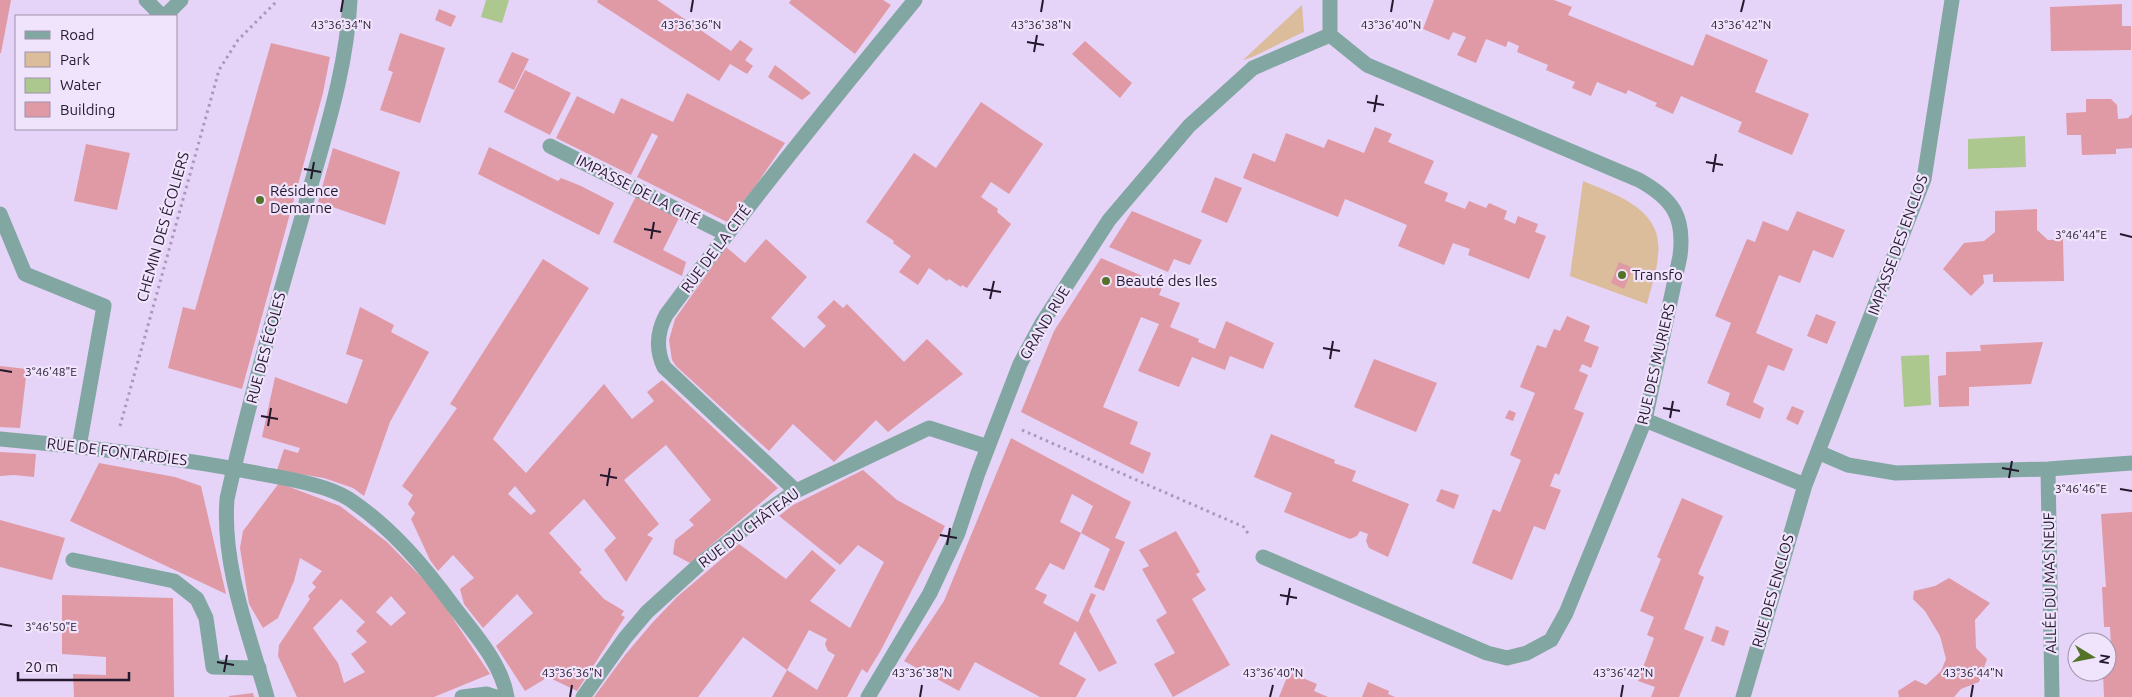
<svg xmlns="http://www.w3.org/2000/svg" width="2132" height="697" font-family="Ubuntu,sans-serif">
  <rect width="100%" height="100%" fill="#e6d3f8"/>
  <path fill="#dbbc9b" d="M1302,5l2,27c-13,5 -52,27 -61,28z
    M1583,181c33,14 81,28 75,74 -1,16 -7,33 -11,49l-77,-28z"/>
  <path fill="#acc88e" d="M486,0h23l-7,23 -21,-6z
    M2025,136l1,31 -58,2v-30z
    M1929,355l2,50 -27,2 -3,-51z"/>
  <path fill="#df9aa5" fill-rule="evenodd" d="M0,0h11l-10,53h-1z
    M598,0h59l74,51 9,-11 13,9 -8,11 8,6 -6,8 -17,-10 -11,17 -122,-79z
    M791,0h92l8,5 -36,49 -66,-51z
    M1434,0h120l18,7 -4,8 125,51 13,-32 62,26 -13,32 54,22 -17,41 -54,-23 4,-10 -61,-26 -8,18 -18,-8 2,-3 -29,-13 -2,4 -29,-12 -6,14 -19,-8 3,-6 -29,-12 2,-5 -31,-13 2,-6 -11,-5 -2,6 -20,-8 -10,24 -19,-8 9,-18 -13,-5 -4,8 -26,-11z
    M2122,4v22h9v24l-80,1 -1,-44z
    M439,9l17,7 -5,11 -16,-7z
    M400,33l45,15 -25,75 -40,-13 13,-38 -5,-2z
    M1085,41l47,42 -12,15 -48,-44z
    M271,43l59,14 -7,36 -81,296 -74,-21 15,-61 12,3z
    M512,52l17,7 -15,31 -16,-8z
    M775,65l12,9 24,19 -9,7 -34,-23z
    M525,70l46,23 -21,42 -46,-23z
    M687,93l98,50 -29,42 -29,37 -90,-45 21,-41 -6,-3 -21,42 -75,-37 21,-42 37,18 7,-16 52,24z
    M2086,99h25l6,6 1,14 10,-1 4,-4v34l-16,1v5l-34,1 -1,-20h-14l-1,-22 20,-1z
    M981,102l62,42 -34,50 -18,-12 -10,15 17,12 -1,3 14,12 -44,64 -5,-3 -1,2 -12,-8 -2,2 -18,-13 -11,17 -19,-13 12,-16 -18,-13 1,-2 -28,-19 48,-69 22,15z
    M1375,127l17,7 -4,8 46,19 -10,22 24,10 -3,8 20,8 4,-8 17,7 3,-5 18,8 -3,8 11,5 3,-8 20,8 -3,8 11,4 -17,43 -61,-24 2,-6 -17,-6 -9,22 -46,-19 9,-21 -62,-26 -7,18 -95,-39 10,-25 22,9 11,-29 38,15 4,-9 36,14z
    M86,144l44,9 -13,57 -43,-9z
    M489,147l69,34 3,-3 20,8 33,17 -15,32 -121,-61z
    M333,148l67,24 -15,53 -67,-23z
    M1215,177l27,11 -15,35 -26,-11z
    M636,196l43,22 -16,32 23,12 -4,14 -69,-34z
    M2037,209v21l11,10 15,-1 1,42 -71,1v-8l-10,1 1,8 -13,13 -28,-27 21,-26 20,-2 11,-9v-21z
    M1132,211l70,29 -12,25 -16,-6 -6,13 -59,-25z
    M1797,211l48,19 -12,28 -20,-8 -13,33 -21,-8 -23,58 37,16 -9,22 -16,-6 -15,37 11,6 -4,11 -34,-14 4,-12 -23,-10 24,-60 -16,-7 32,-77 8,3 8,-21 25,10z
    M766,239l41,38 -36,41 33,30 22,-22 -9,-9 17,-17 9,8 4,-4 57,58 23,-23 36,35 -75,58 -12,-12 -42,42 -41,-38 -24,27 -93,-85 -4,-6 -3,-20 6,-21 51,-72 19,16z
    M1101,258l62,27 -4,10 21,8 -10,24 29,12 -1,3 17,7 11,-28 48,22 -11,26 -33,-13 -5,14 -33,-13 -13,30 -41,-16 21,-47 -18,-7 -38,90 35,15 -8,22 21,9 -8,21 -122,-62 33,-81z
    M543,259l46,29 -96,151 33,34 78,-89 28,35 22,-18 -7,-9 15,-12 116,108 -88,75 -17,-9 2,-14 19,-15 -5,-5 22,-20 -45,-55 -42,35 35,44 -12,11 6,3 -27,44 -22,-32 12,-12 -32,-39 -35,34 33,37 -3,2 25,27 20,12 -3,4 4,2 -48,74 -29,-14 -23,14 -29,-45 37,-33 -16,-19 -34,34 -19,-24 -4,-15 14,-11 -21,-23 -15,16 -8,-11 -19,-41 4,-6 -7,-9 5,-9 -11,-9 55,-78 -7,-4zM515,486l21,25 -5,4 -23,-21z
    M1619,262l14,6 -9,21 -13,-6z
    M360,307l34,18 -3,7 38,20 -39,70 -26,74 -11,-8 -29,-10 -47,-8 7,-21 14,4 2,-5 -38,-11 13,-60 72,27 16,-44 -17,-6z
    M1816,314l20,8 -9,22 -20,-8z
    M1567,316l23,10 -6,15 15,6 -8,21 -9,-4 -3,7 9,4 -14,34 10,4 -25,62 -4,-2 -5,13 11,4 -16,40 -11,-4 -22,54 -40,-17 21,-54 7,3 21,-52 -11,-5 25,-62 -15,-6 17,-42 9,3 8,-19 6,2z
    M2043,342l-12,42 -62,3v19l-30,1 -1,-31 8,-1v-23l35,-1 -1,-6z
    M1374,359l63,24 -21,49 -62,-25z
    M0,366l27,3 -7,59 -20,-1z
    M1792,406l12,5 -6,14 -12,-6z
    M1509,410l7,3 -3,8 -8,-3z
    M1271,434l64,26 -1,3 22,8 -4,10 57,23 -21,53 -19,-9 -3,-7 2,-7 -8,-3 -3,5 -7,3 -66,-27 8,-19 -38,-16z
    M1011,438l120,64 -16,36 10,4 -21,49 -10,-4 16,-38 -29,-16 -17,37 -14,-7 -15,26 12,6 -4,8 35,19 13,-29 5,2 -7,16 28,52 -18,9 -24,-41 -16,33 27,15 -10,18h-36l-65,-35 -16,29 -55,-30 40,-60zM1072,494l21,12 -12,27 -21,-11z
    M0,452l36,2 -2,23 -20,-2 -14,1z
    M99,463l76,14 26,9 25,108 -156,-73z
    M863,470l34,30 48,26 -64,124 -14,23 -5,-4 -15,28h-75l15,-27 -44,-33 -45,60h-104l31,-42 28,-33 24,-25 62,-53 47,35 26,-29 24,20 -26,31 40,27 34,-66 -26,-17 -18,20 -61,-49 14,-11zM809,630l18,9 -2,5 3,7 7,4 -18,35 -30,-20z
    M279,483l61,23 47,36 47,48 56,84 -56,23h-137l-19,-41 1,-11 31,-46 -2,-3 8,-9 -4,-4 10,-12 -22,-13 -6,23 -16,37 -15,10 -14,-24 -9,-56 3,-17zM391,596l15,17 -15,13 -15,-14zM341,599l24,23 -9,9 11,11 -16,12 14,18 -21,11 -6,-20 -25,-35z
    M1441,489l18,6 -5,14 -18,-8z
    M1682,498l41,18 -25,58 6,3 -20,52 20,8 -25,60h-28l4,-10 -17,-6 16,-43 -7,-3 7,-18 -14,-6 21,-52 -4,-2z
    M2132,512v185h-28l-1,-25h4v-25h4l-1,-20h-6l-2,-40h4l-5,-73z
    M0,520l65,18 -13,42 -52,-13z
    M1176,531l24,41 -4,2 10,16 -14,9 38,66 -57,32 -19,-33 21,-11 -19,-33 11,-7 -25,-44 7,-3 -10,-16z
    M1949,578l41,25 -15,17 1,28 11,11 -8,23 -18,7 -7,8h-55l-1,-6 17,-11 11,5 15,-14 5,-12 -6,-23 -15,-25 -12,-12 1,-8 21,-5z
    M62,595l111,3 1,99h-100l-1,-23 33,1v-18l-44,-3z
    M1716,626l13,5 -5,15 -13,-5z
    M1289,672l28,12 -3,7 14,6h-49z
    M1368,682l21,9 -1,3 7,3h-33z
    M253,693l1,4h-25v-1z"/>
  <g fill="none" stroke-linecap="round" stroke-linejoin="round">
    <path stroke="#a998b9" stroke-width="3" stroke-dasharray="2.5 4" stroke-linecap="butt" d="M120,426l99,-356 19,-30 40,-40
      M1022,430l222,97 5,8"/>
    <path stroke="#82a7a3" stroke-width="15" d="M146,0l16,16
      M165,16l16,-16
      M0,214l25,60 79,32 -25,141
      M73,560l101,21 23,18 9,19 7,49 46,1"/>
    <path stroke="#82a7a3" stroke-width="15" d="M1330,35v-35
      M550,146l176,88
      M1645,420l160,65
      M0,439c88,8 176,18 262,35 26,5 65,11 87,25 42,28 75,67 105,108 20,26 48,57 53,90
      M1818,452l30,13 48,8 152,-4 84,-6
      M2048,469l4,228
      M796,491l-132,-124c-8,-17 -7,-35 2,-52 80,-108 164,-212 249,-315
      M1263,557l224,96 20,5 20,-5 24,-13 15,-27 79,-193 35,-164c5,-39 -7,-57 -41,-76l-272,-115 -37,-30
      M267,697c-18,-64 -45,-130 -40,-198 22,-99 51,-198 79,-296 18,-66 41,-134 44,-203
      M462,697l25,-3 9,3
      M583,697l42,-59 22,-26 54,-49 63,-50 32,-22 133,-63 59,19
      M868,697l62,-104 28,-60 20,-60 42,-109 22,-41 67,-103 80,-94 64,-58 77,-33
      M1743,697l62,-212 119,-306 28,-179"/>
  </g>
  <path fill="none" stroke="#24182e" stroke-width="2" d="M341,12l2,-12M691,12l2,-12M1041,12l2,-12M1391,12l2,-12M1741,12l3,-12M1027,42l17,3M1034,52l3,-17M1367,102l17,3M1374,112l3,-17M1706,162l17,3M304,169l17,3M1713,172l3,-18M311,179l3,-17M644,229l17,3M2120,234l12,3M651,239l3,-17M983,289l18,3M990,299l4,-18M1323,348l17,3M1330,359l3,-18M0,370l12,2M1663,408l17,3M261,416l17,3M1670,418l3,-17M268,426l3,-18M2002,468l17,3M600,475l17,3M2009,478l3,-17M607,486l3,-18M2120,489l12,2M940,535l17,3M947,545l3,-17M1280,595l17,3M1287,605l3,-17M0,624l12,2M217,662l17,3M224,672l3,-17M570,697l2,-12M920,697l2,-12M1270,697l3,-12M1621,697l2,-12M1971,697l2,-12"/>
  <g fill="#547328" stroke="#f0e3fc" stroke-width="2">
    <circle cx="260" cy="200" r="5"/>
    <circle cx="1622" cy="275" r="5"/>
    <circle cx="1106" cy="281" r="5"/>
  </g>
  <g text-anchor="middle" stroke-width="4.5" stroke-linejoin="round" paint-order="stroke">
    <g font-size="15" fill="#24182e" stroke="#f0e3fc">
      <text transform="translate(638 190) rotate(27)" y="5">IMPASSE DE LA CITÉ</text>
      <text transform="translate(163 227) rotate(-74)" y="5">CHEMIN DES ÉCOLIERS</text>
      <text transform="translate(1898 245) rotate(-70)" y="5">IMPASSE DES ENCLOS</text>
      <text transform="translate(716 249) rotate(-53)" y="5">RUE DE LA CITÉ</text>
      <text transform="translate(1045 323) rotate(-59)" y="5">GRAND RUE</text>
      <text transform="translate(266 348) rotate(-75)" y="5">RUE DES ÉCOLES</text>
      <text transform="translate(1656 364) rotate(-77)" y="5">RUE DES MURIERS</text>
      <text transform="translate(117 452) rotate(7)" y="5">RUE DE FONTARDIES</text>
      <text transform="translate(749 528) rotate(-37)" y="5">RUE DU CHÂTEAU</text>
      <text transform="translate(2050 583) rotate(-91)" y="5">ALLÉE DU MAS NEUF</text>
      <text transform="translate(1773 591) rotate(-74)" y="5">RUE DES ENCLOS</text>
    </g>
    <g font-size="15" fill="#24182e" stroke="#f0e3fc" text-anchor="start">
      <text x="270" y="196">Résidence<tspan x="270" dy="17">Demarne</tspan></text>
      <text x="1632" y="280">Transfo</text>
      <text x="1116" y="286">Beauté des Iles</text>
    </g>
  </g>
  <g font-size="12" text-anchor="middle" fill="#24182e" stroke="#f0e3fc" stroke-width="4.5" stroke-linejoin="round" paint-order="stroke">
    <text x="341" y="29">43°36'34"N</text>
    <text x="691" y="29">43°36'36"N</text>
    <text x="1041" y="29">43°36'38"N</text>
    <text x="1391" y="29">43°36'40"N</text>
    <text x="1741" y="29">43°36'42"N</text>
    <text x="2081" y="239">3°46'44"E</text>
    <text x="51" y="376">3°46'48"E</text>
    <text x="2081" y="493">3°46'46"E</text>
    <text x="51" y="631">3°46'50"E</text>
    <text x="572" y="677">43°36'36"N</text>
    <text x="922" y="677">43°36'38"N</text>
    <text x="1273" y="677">43°36'40"N</text>
    <text x="1623" y="677">43°36'42"N</text>
    <text x="1973" y="677">43°36'44"N</text>
  </g>
  <rect x="15" y="15" width="162" height="115" fill="#f0e3fc" stroke="#9e92aa"/>
  <rect x="25" y="31" width="25" height="8" fill="#82a7a3" stroke="#9e92aa"/>
  <text x="60" y="40" font-size="15" fill="#24182e">Road</text>
  <rect x="25" y="52" width="25" height="15" fill="#dbbc9b" stroke="#9e92aa"/>
  <text x="60" y="65" font-size="15" fill="#24182e">Park</text>
  <rect x="25" y="78" width="25" height="15" fill="#acc88e" stroke="#9e92aa"/>
  <text x="60" y="90" font-size="15" fill="#24182e">Water</text>
  <rect x="25" y="102" width="25" height="15" fill="#df9aa5" stroke="#9e92aa"/>
  <text x="60" y="115" font-size="15" fill="#24182e">Building</text>
  <g transform="translate(2092 657) rotate(100)"><circle r="24" fill="#f0e3fc" stroke="#9e92aa"/>
  <path d="M0-4L9 19L0 12L-9 19Z" fill="#547328"/>
  <text y="-8" font-size="14" font-weight="bold" text-anchor="middle" fill="#24182e">N</text>
  </g>
  <path d="M18 672v8h111v-8" fill="none" stroke="#24182e" stroke-width="2.5"/>
  <text x="25" y="672" font-size="15" fill="#24182e" stroke="#f0e3fc" stroke-width="4" paint-order="stroke">20 m</text>
</svg>
